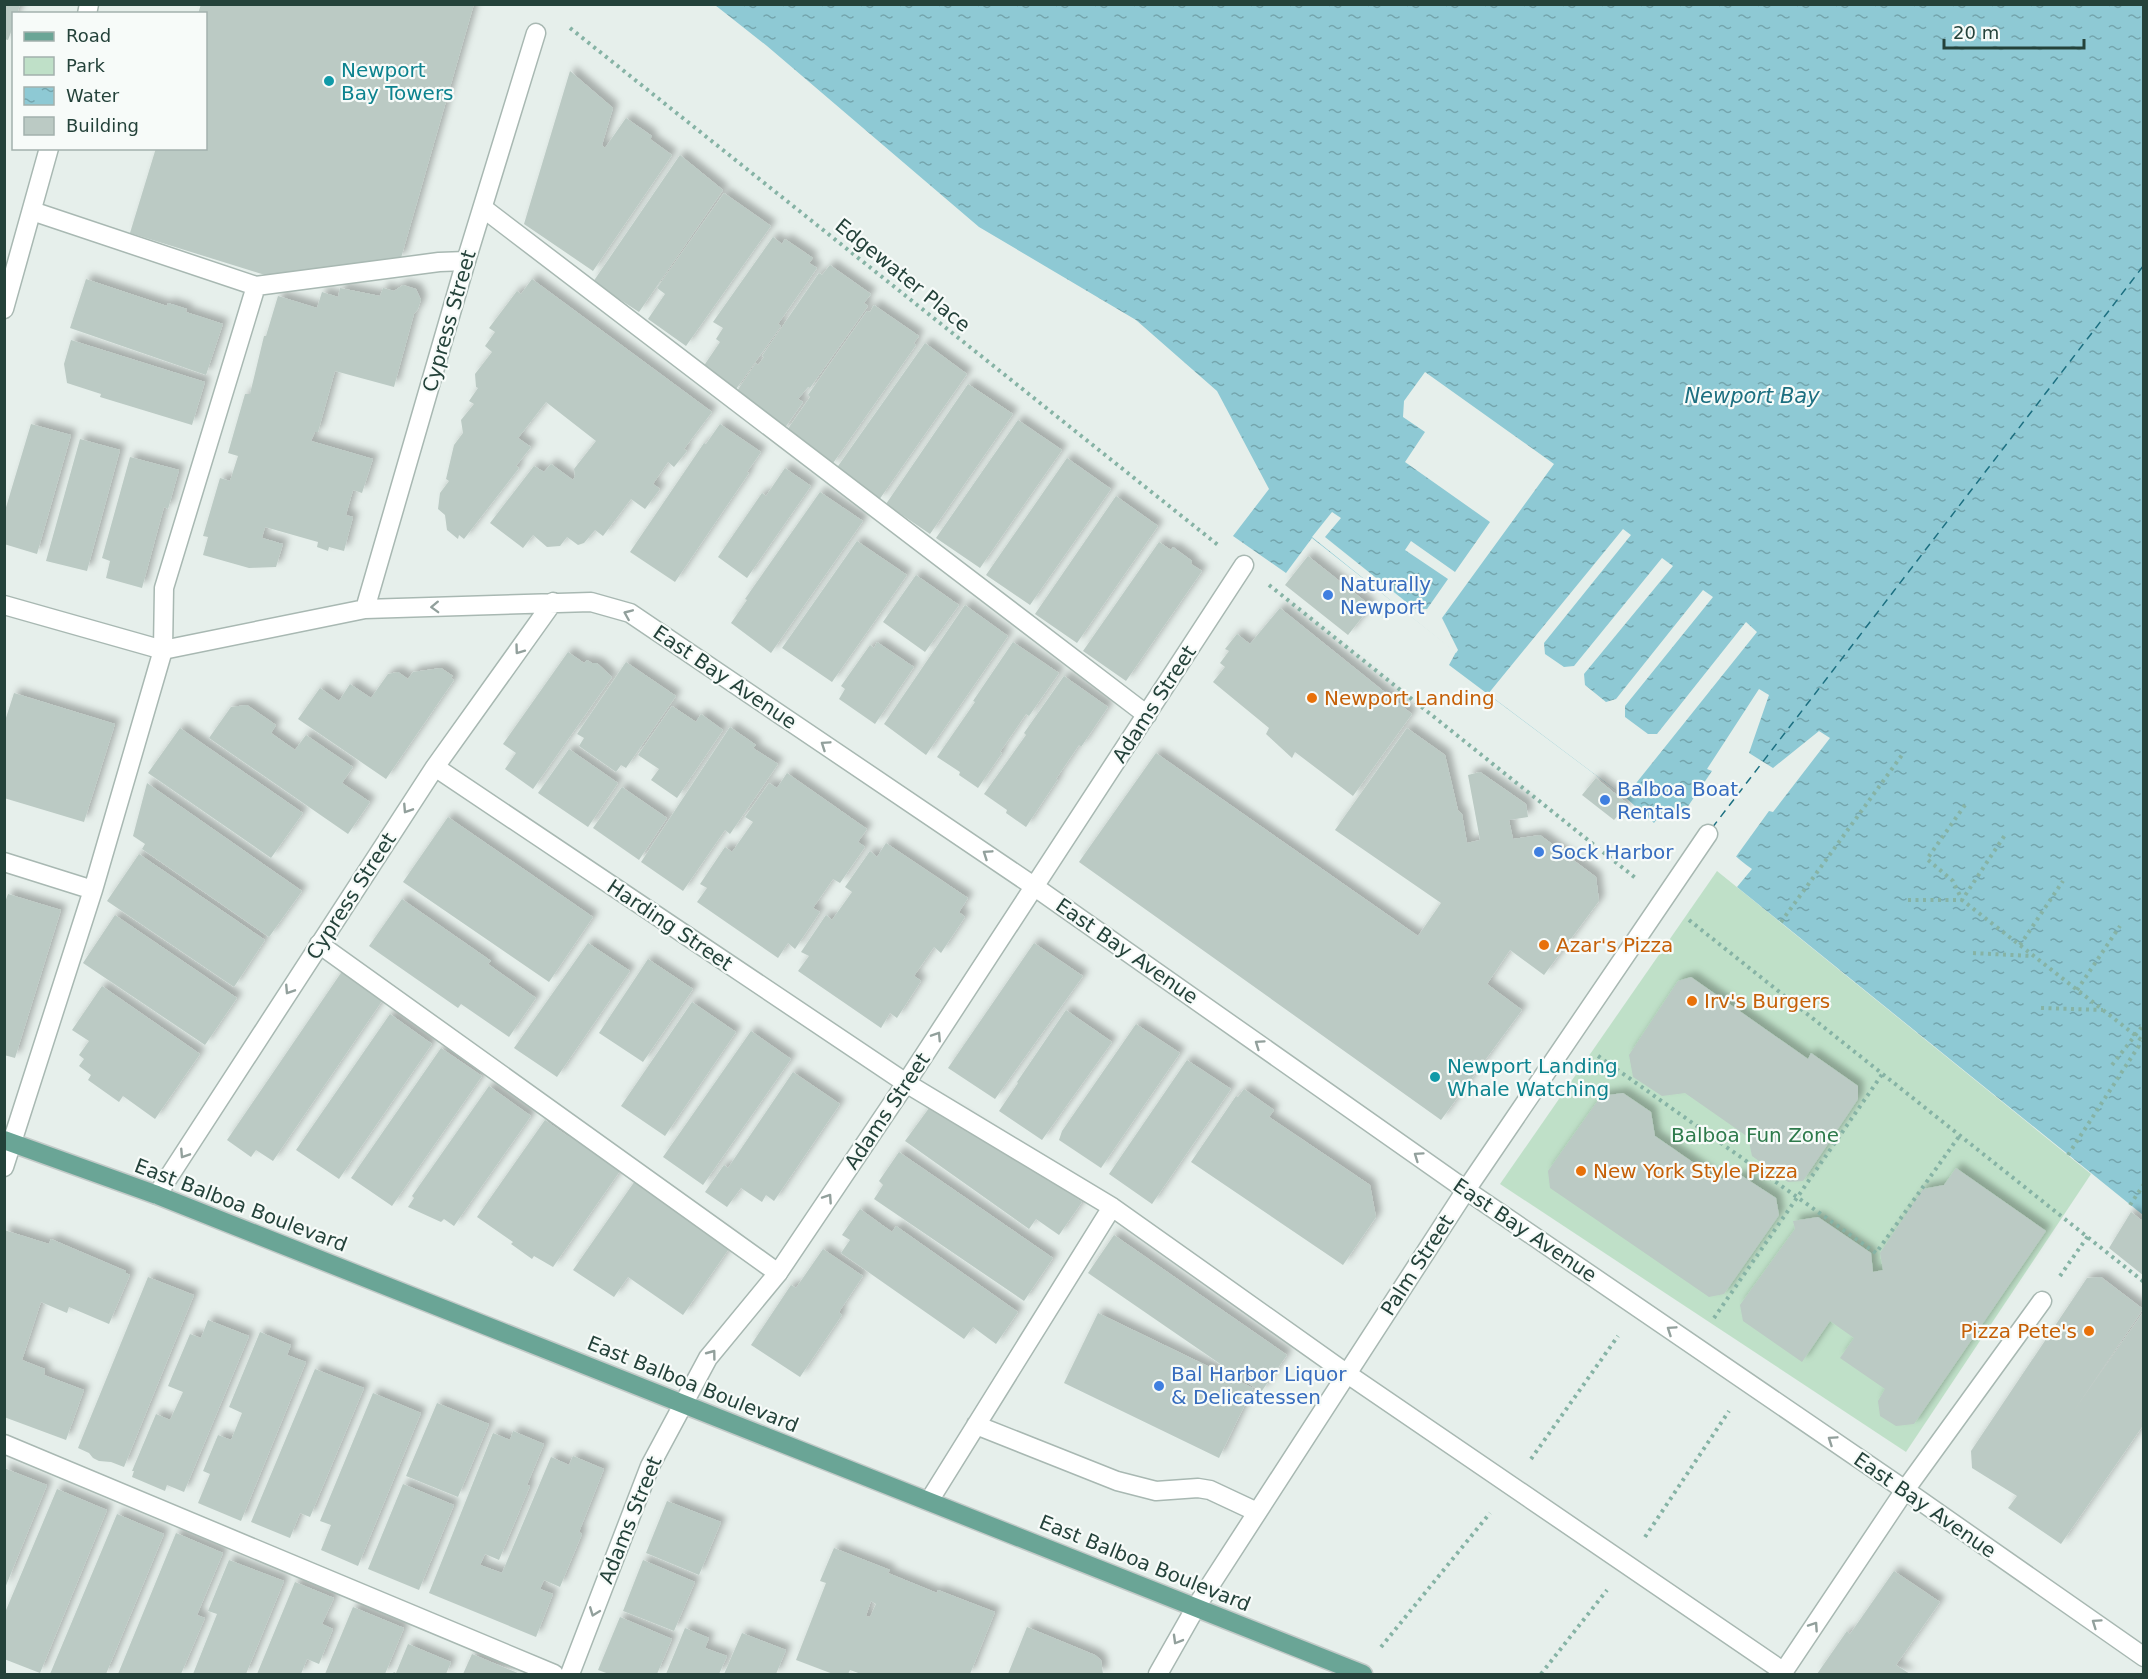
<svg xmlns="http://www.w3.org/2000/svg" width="2148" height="1679" font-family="'DejaVu Sans',sans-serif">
  <defs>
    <pattern id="water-ripples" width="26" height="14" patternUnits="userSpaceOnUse" patternTransform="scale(1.5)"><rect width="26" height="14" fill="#8ec9d4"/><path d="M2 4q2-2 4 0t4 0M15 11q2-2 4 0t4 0" fill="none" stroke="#74a5ad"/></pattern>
    <filter id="shadow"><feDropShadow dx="5.5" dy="-5.5" stdDeviation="3" flood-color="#0004"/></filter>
  </defs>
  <rect width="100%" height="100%" fill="#e6efeb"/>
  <path fill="#bfe0c8" d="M1717,871l374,303 -185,278 -406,-268z"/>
  <path fill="url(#water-ripples)" d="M715,5h1428v1210l-406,-328 15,-18c-16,-11 -29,-26 -45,-36 -14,-9 -28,-16 -41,-26l-12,16 -29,-26 -176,-132 7,-13 -144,-114 -26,35 -53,-37 36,-47 -52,-98 -81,-71 -157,-93 -212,-181z"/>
  <path fill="#e6efeb" d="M1425,372l129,92 -112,154 16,32 -2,3 -144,-116 20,-25 9,6 -16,19 90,72h12l21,-30 -43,-29 6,-9 44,31 35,-50 -85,-60 20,-30 -22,-15 1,-16z
    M1623,529l8,6 -87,108 1,11 19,13 10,-1 88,-108 11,8 -89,108 1,11 21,17 10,-3 87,-109 10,7 -88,109v11l23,17h9l89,-112 11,10 -132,165 -137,-103z
    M1759,689l10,6 -20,58 24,15 46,-37 11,7 -57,74 -4,-1 -34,47 -27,-24 -28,-16 32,-47 -5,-2z"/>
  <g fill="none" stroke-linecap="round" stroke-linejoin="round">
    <path stroke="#1c6f80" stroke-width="1.5" stroke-dasharray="8 6" stroke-linecap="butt" d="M1712,828l432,-563"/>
  </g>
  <path fill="#bbcac4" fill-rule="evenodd" filter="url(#shadow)" d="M4,4h16l-3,10h-3v10l-6,16 -4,-1z
    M201,4h273l-73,254 -136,17 -135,-42 26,-85h50v-134h-8z
    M570,71l43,37 -11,37 3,3 21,-30 26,18 -2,3 22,16 -79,116 -69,-47z
    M680,155l43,35 -84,122 -46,-30z
    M724,193l47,33 -85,120 -38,-27 17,-25 -8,-6z
    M773,237l9,7 3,-5 28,19 -4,5 8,5 -39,56 3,2 -47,66 -33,-22 19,-28 -4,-3 7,-11 -10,-6z
    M830,265l41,29 -7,9 4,3 -58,82 -2,-1 -10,12 5,3 -21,30 -47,-38 21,-31 2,2 6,-8 -2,-1 57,-83 3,2z
    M86,279l81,27 1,-3 19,6 -1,3 37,12 -17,51 -136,-47z
    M532,279l180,133 -28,37 3,2 -13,16 -6,-5 -15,22 7,5 -15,20 -14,-10 -28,37 -8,-6 -11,13 -6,2 -11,-8 -7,9 -13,1 -14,-12 -10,13 -33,-25 44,-57 10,6 7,-8 22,16 2,-4 -1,-7 22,-28 -50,-39 -28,36 13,9 -15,19 3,2 -55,71 -5,-4 -1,4 -11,-9 -2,-15 -7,-6 2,-16 9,-12 -3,-2 8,-34 9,-12 -2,-13 13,-16 -5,-3 9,-13 -2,-1 -1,-13 17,-22 -7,-6 10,-14 -6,-4 28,-37 4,3z
    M403,285l13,4 5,11 -3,9 -4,5 -20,73 -59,-16 -17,61h-3l-4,9 62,18 -11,34 -9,-3 -7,25 7,2 -9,34 -15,-4 -1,4 -11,-4 1,-5 -53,-15 -3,11 21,6 -7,23 -27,1 -46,-13 5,-18 -5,-1 17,-58 10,3 8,-25 -10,-3 17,-59h5l14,-58h2l12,-40 39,12 5,-16 16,5 2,-9 40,8 3,-8 11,3z
    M874,305l45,31 -5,7 2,2 -85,121 -46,-33 25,-36 -2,-2 59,-84 3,1z
    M71,340l134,42 -13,43 -92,-28 1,-3 -34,-11 -3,-19z
    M925,343l42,31 -88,126 -43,-31z
    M968,384l45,30 -83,120 -44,-30z
    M1018,420l44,30 -82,118 -44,-30z
    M31,424l40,11 -34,119 -33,-10v-30z
    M720,424l41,28 -14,20 2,1 -74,109 -45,-30 74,-109 2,1z
    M80,439l40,11 -33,121 -41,-10z
    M130,457l49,13 -11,39 -4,-2 -22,81 -36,-10 4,-17 -8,-3z
    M1067,458l44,31 -81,116 -44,-30z
    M785,468l26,18 -64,92 -29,-21 44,-64 4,3z
    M820,492l43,29 -92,132 -40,-30 16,-23 -2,-1z
    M1116,496l42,30 -81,117 -42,-29z
    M857,541l50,34 -75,107 -50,-34z
    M1159,542l12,8 2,-3 19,14 -1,3 11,7 -76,110 -43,-30z
    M1308,556l63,50 -23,29 -63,-50z
    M916,575l43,30 -34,47 -42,-30z
    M965,605l43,31 -82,119 -42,-31z
    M1280,608l132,106 -59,82 -58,-44 -3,6 -26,-24 3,-6 -56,-46 12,-15 -5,-4 9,-12 -4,-2 12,-15 13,10z
    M877,642l37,25 -39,57 -36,-25 6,-10 -4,-3 29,-41 4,3z
    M1013,642l46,31 -30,43 -3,-2 -26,38 2,1 -24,35 -19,-13 1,-3 -23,-15 38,-55 -2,-1z
    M568,652l16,11 3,-3 5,3h5l15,14 -79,112 -28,-20 11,-16 -13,-9z
    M626,662l50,34 -50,72 -5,-3 -5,7 -37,-26 5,-8 -7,-4z
    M441,668l12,8 -2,2 3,2 -68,99 -88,-60 22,-31 19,13 11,-17 21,14 17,-24 10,-2 10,7 5,-7z
    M1064,676l44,31 -27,40 -2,-2 -23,34h2l-32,48 -20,-14 1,-3 -23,-16 42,-59 -2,-2z
    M14,693l101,31 -31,98 -80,-24v-74z
    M247,705l29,20 -5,8 24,17 11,-15 47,32 -11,16 28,19 -22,32 -139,-96 22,-31z
    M672,706l24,16 5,-8 22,16 -46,68 -26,-18 8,-11 -21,-14z
    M730,727l26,18 -3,3 25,16 -48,70 -5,-4 -42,61 -42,-29z
    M180,728l123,85 -32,45 -123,-85z
    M1407,728l38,27 13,55 4,4 5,29 13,-3 -12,-65 12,-3 46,32 2,13 -19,3 4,19 27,-4 56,42 3,24 -55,74 -34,-25 -23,34 35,26 -81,110 -362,-258 77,-109 262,183 23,-33 -106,-73z
    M569,749l49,34 -30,44 -50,-34z
    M787,773l80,56 -9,13 7,5 -25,36 -7,-4 -20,29 7,4 -25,37 -7,-6 -10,15 -81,-56 10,-14 -7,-4 25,-37 7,5 21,-30 -8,-5 24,-34 8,5z
    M1596,778l32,26 -14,16 -32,-25z
    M147,783l155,108 -33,46 -127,-88 3,-5 -12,-8z
    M622,787l45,31 -28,42 -46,-32z
    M448,817l145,100 -44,65 -146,-100z
    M886,843l82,55 -9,14 6,5 -24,36 -7,-6 -20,29 7,5 -24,37 -7,-5 -9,15 -83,-57 11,-15 -8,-4 25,-37 6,5 20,-28 -7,-5 25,-36 7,6z
    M139,854l126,86 -31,47 -127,-86z
    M8,894l53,16 -46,148 -11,-3v-150z
    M402,899l89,62 -3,3 48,34 -27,39 -48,-33 -3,4 -89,-62z
    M115,915l122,83 -32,47 -122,-82z
    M588,943l42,28 -73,106 -43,-29z
    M1034,943l49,33 -88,123 -47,-31z
    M648,959l45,30 -50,73 -44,-29z
    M343,970l41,28 -111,163 -17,-11 -5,7 -24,-17z
    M1691,977l117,82 3,-6 47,33v13l-55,82 -15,1 -36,-26 -4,-19 -63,-44 -23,3 -29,-19 -4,-22 49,-74z
    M102,986l98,68 -45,65 -32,-23 -4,6 -31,-22 3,-5 -12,-9 5,-7 -5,-4 10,-14 -17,-11z
    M692,1002l44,30 -71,104 -44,-30z
    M1066,1010l46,32 -70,98 -43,-29 19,-28 -1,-1z
    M390,1014l42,30 -93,135 -43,-29z
    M1136,1024l44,29 -79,115 -42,-28 3,-9z
    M751,1031l40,28 -88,126 -40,-28z
    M441,1048l41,28 -90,130 -41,-28z
    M1187,1060l44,29 -79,115 -43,-30z
    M793,1072l47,32 -66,97 -8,-6 -4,7 -21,-14 -14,19 -22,-15 19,-27 4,3z
    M489,1086l42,30 -77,110 -10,-7 -3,3 -33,-15 6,-9 -2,-2z
    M1244,1089l30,21 -5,7 101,68 6,32 -33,48 -152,-103 45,-66 2,1z
    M1623,1093l28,19 4,24 62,43 25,-3 34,22 3,17 -55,79 -15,3 -159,-109 -2,-17 53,-75z
    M932,1104l28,13 122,85 -23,33 -23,-16 -7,10 -124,-88z
    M545,1120l24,17 2,-4 26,18 -2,3 25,17 -67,96 -19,-11 -2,3 -21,-15 2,-2 -36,-25z
    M899,1152l154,106 -29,43 -150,-102 9,-14 -4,-4z
    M1956,1168l90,63 -132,193 -18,2 -16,-10 -2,-15 7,-12 -45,-31 14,-20 -24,-17 -28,41 -59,-41 -3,-16 55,-76 -2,-8 25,-4 53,36 2,19 10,-2 -3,-17 43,-64 21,-4z
    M637,1178l96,65 -50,72 -55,-38 -14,20 -41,-27z
    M860,1209l32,23 4,-6 122,86 -22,32 -23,-17 -9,12 -123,-86 9,-13 -8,-5z
    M2131,1212l13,10v54l-35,-28z
    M4,1230l45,14 2,-5 75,32v2l4,2 -21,49 -40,-17 -2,6 -26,-11 -19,58 23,9 -1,6 40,15 -18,50 -62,-23z
    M1114,1235l173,120 -26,37 -173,-119z
    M823,1249l40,27 -24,36 3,3 -42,62 -49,-32 40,-60 5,3z
    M148,1277l46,18 -70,172 -13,-5 -12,-1 -6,-3 -4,-5 -11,-5z
    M2101,1277l42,32 -70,103 71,-101v113l-83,120 -53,-36 9,-12 -45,-28 -1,-17 116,-173z
    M1098,1313l155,75 -34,70 -155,-75z
    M208,1320l41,16 -65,156 -17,-7 -2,6 -33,-14 2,-6h-2l24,-57 14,6 13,-28 -15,-6 22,-52 11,4z
    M260,1332l31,13 -4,10 19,7 -65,159 -43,-18 12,-29 -7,-3 15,-36 13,5 11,-27 -13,-6z
    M315,1369l49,19 -54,129 -10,-4 -10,25 -39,-16z
    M373,1393l48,20 -63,153 -37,-16 10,-25 -11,-4z
    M437,1403l52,21 -31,73 -52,-21z
    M513,1431l31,13 -17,41 3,1 -31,74 -14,-6 -5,11 22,8 49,-116 18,8 4,-9 31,13 -25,63 3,2 -22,53 -16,-7 -4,9 13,5 -17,43 -107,-44 64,-160 17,7z
    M4,1468l43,17 -42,103h-1z
    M403,1484l51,21 -35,85 -51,-21z
    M57,1489l50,21 -67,163 -36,-14v-44z
    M667,1501l54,21 -22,53 -53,-22z
    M117,1514l47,20 -58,140h-56z
    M176,1533l47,20 -26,62 8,3 -24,56h-63z
    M834,1548l56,22 -2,3 49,20 1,-3 57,22 -25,62h-109l-11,-4 -2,4h-15l-37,-14 30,-77 -6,-2zM871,1601l5,3 -6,13 -4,-1z
    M229,1560l55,21 -38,93h-53l24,-60 -9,-3z
    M643,1560l52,22 -21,49 -51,-20z
    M1894,1571l46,31 -44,63 14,9h-93l30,-43 3,3z
    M295,1582l39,16 -12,26 11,5 -14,35 -12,-5 -6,15h-44z
    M353,1607l51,21 -19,46h-60z
    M620,1617l52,22 -15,35h-48l-11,-4z
    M1027,1627l68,28 6,5 2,14h-95z
    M685,1628l24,10 -4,10 22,8 -8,18h-53z
    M742,1633l44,17 -10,24h-52z
    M408,1644l43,18 -5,12h-54l2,-2 2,1z
    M472,1654l48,20h-57z"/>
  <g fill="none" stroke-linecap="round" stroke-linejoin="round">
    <defs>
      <path id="lane" d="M483,208l664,507
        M32,211l224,75 183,-24 27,-1
        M4,862l89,28
        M319,944l459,329
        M906,1083l206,124 234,166 438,299
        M4,1167l89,-277 70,-240 1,-62 92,-302
        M976,1425l141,56 39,10 42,-3 12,2 47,22
        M4,1444l550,230
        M929,1501l183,-294"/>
      <path id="street" d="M87,14l2,-10
        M4,309l45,-161
        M4,605l159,45 202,-41 226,-7 39,11 405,274 431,303 439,300 239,167
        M365,609l101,-348 70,-228
        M435,767l471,316
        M157,1195l278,-428 118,-165
        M570,1674l80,-208 58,-108 70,-85 128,-190 338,-518
        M1158,1674l38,-67 270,-417 242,-356
        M1782,1674l123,-184 137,-189"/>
      <path id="primary" d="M4,1140l153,55 1206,479"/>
    </defs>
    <use href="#lane" stroke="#a8b8b2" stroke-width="21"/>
    <use href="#street" stroke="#a8b8b2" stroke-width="21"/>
    <use href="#primary" stroke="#c2cac8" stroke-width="21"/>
    <path stroke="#86b3a5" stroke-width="4" stroke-dasharray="3 4.5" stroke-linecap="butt" d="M570,28l648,517
      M1269,585l369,295
      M1965,805l-38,54 26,22 9,19 182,142
      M1908,900h54l43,-65
      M1689,920l455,362
      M1781,922l121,-167
      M2020,945l43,-64
      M1973,953l59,3
      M2077,990l43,-64
      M2041,1008l62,2
      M1598,1056l278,197 84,-118
      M2112,1065l32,-41
      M2068,1155l74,-114
      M2130,1205l14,-21
      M2060,1276l28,-40
      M1714,1318l169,-245
      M1531,1459l87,-123
      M1645,1537l84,-126
      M1381,1647l109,-134
      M1541,1674l66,-84"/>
    <use href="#lane" stroke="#fff" stroke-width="18"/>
    <use href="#street" stroke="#fff" stroke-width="18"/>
    <use href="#primary" stroke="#6aa596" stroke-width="18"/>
  </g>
  <defs><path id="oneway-chevron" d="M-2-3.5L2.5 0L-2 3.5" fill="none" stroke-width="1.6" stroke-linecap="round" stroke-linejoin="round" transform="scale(1.5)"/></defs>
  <g stroke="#92a09c">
    <use href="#oneway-chevron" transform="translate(435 607) rotate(178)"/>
    <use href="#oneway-chevron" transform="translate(628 614) rotate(-157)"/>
    <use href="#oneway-chevron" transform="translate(519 650) rotate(126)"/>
    <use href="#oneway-chevron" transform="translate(825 745) rotate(-146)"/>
    <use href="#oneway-chevron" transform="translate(407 809) rotate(123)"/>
    <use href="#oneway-chevron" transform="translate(987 854) rotate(-146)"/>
    <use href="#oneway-chevron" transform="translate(289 990) rotate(123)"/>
    <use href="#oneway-chevron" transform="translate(937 1036) rotate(-57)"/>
    <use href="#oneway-chevron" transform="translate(1259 1044) rotate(-145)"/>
    <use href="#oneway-chevron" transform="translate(184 1154) rotate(123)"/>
    <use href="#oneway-chevron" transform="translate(1418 1156) rotate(-145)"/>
    <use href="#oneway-chevron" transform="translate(828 1198) rotate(-56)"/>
    <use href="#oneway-chevron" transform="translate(1671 1330) rotate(-146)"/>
    <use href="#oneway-chevron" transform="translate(712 1354) rotate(-53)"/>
    <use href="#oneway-chevron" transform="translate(1832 1440) rotate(-146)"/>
    <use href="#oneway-chevron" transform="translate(594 1612) rotate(111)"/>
    <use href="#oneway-chevron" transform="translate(2096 1623) rotate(-145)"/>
    <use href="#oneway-chevron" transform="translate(1814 1626) rotate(-56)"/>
    <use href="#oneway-chevron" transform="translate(1177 1640) rotate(120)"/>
  </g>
  <g fill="#0f9aa8" stroke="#f7fbf9" stroke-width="2">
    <circle cx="329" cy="81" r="6"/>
    <circle cx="1435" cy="1077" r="6"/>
  </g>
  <g fill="#3f7fe0" stroke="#f7fbf9" stroke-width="2">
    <circle cx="1328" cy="595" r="6"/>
    <circle cx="1605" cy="800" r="6"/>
    <circle cx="1539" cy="852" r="6"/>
    <circle cx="1159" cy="1386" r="6"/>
  </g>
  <g fill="#e8710a" stroke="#f7fbf9" stroke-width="2">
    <circle cx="1312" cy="698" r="6"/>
    <circle cx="1544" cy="945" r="6"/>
    <circle cx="1692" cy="1001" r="6"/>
    <circle cx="1581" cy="1171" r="6"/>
    <circle cx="2089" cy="1331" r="6"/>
  </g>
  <g text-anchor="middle" stroke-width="4.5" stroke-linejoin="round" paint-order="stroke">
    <g font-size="20" fill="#0d838f" stroke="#f7fbf9" text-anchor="start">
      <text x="341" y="77">Newport<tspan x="341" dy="23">Bay Towers</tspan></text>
      <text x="1447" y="1073">Newport Landing<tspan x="1447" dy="23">Whale Watching</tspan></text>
    </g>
    <g font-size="20" fill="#24423a" stroke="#f7fbf9">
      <text transform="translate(903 275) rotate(39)" y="7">Edgewater Place</text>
      <text transform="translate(449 321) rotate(-74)" y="7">Cypress Street</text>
      <text transform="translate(725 677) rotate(34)" y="7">East Bay Avenue</text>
      <text transform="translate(1154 704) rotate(-57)" y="7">Adams Street</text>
      <text transform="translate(351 896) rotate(-57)" y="7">Cypress Street</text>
      <text transform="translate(670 925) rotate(34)" y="7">Harding Street</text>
      <text transform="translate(1127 951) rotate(35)" y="7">East Bay Avenue</text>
      <text transform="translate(887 1111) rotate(-56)" y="7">Adams Street</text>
      <text transform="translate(241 1205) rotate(21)" y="7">East Balboa Boulevard</text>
      <text transform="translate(1525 1230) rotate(34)" y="7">East Bay Avenue</text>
      <text transform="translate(1417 1265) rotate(-57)" y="7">Palm Street</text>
      <text transform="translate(693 1384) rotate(22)" y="7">East Balboa Boulevard</text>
      <text transform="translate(1925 1505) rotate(35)" y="7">East Bay Avenue</text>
      <text transform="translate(630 1520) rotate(-68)" y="7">Adams Street</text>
      <text transform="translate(1145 1563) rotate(22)" y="7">East Balboa Boulevard</text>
    </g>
    <g font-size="20" fill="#366cbe" stroke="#f7fbf9" text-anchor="start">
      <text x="1340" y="591">Naturally<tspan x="1340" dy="23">Newport</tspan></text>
      <text x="1617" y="796">Balboa Boat<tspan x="1617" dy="23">Rentals</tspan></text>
      <text x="1551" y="859">Sock Harbor</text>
      <text x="1171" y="1381">Bal Harbor Liquor<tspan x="1171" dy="23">&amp; Delicatessen</tspan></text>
    </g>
    <g font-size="20" fill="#c56008" stroke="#f7fbf9" text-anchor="start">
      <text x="1324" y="705">Newport Landing</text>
      <text x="1556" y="952">Azar's Pizza</text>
      <text x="1704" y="1008">Irv's Burgers</text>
      <text x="1593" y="1178">New York Style Pizza</text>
      <text x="2077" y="1338" text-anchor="end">Pizza Pete's</text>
    </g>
    <g font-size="20" fill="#2d7a4b" stroke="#f7fbf9">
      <text x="1755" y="1142">Balboa Fun Zone</text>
    </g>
    <g font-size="21" font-style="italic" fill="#1c6f80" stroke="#f7fbf9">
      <text x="1752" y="403">Newport Bay</text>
    </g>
  </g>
  <rect width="2148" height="1679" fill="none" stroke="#24423a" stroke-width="12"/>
  <rect x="12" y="12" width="195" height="138" fill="#f7fbf9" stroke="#a3b1ad" stroke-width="1.5"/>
  <rect x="24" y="32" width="30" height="9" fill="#6aa596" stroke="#a3b1ad" stroke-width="1.5"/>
  <text x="66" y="42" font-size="18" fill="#24423a">Road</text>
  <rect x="24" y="57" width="30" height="18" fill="#bfe0c8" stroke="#a3b1ad" stroke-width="1.5"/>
  <text x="66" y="72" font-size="18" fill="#24423a">Park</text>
  <rect x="24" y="87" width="30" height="18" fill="url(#water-ripples)" stroke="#a3b1ad" stroke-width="1.5"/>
  <text x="66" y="102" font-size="18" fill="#24423a">Water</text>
  <rect x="24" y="117" width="30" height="18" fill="#bbcac4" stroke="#a3b1ad" stroke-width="1.5"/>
  <text x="66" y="132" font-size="18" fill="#24423a">Building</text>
  <path d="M1944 39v9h140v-9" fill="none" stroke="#24423a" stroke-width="3"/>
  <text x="1953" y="39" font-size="18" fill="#24423a" stroke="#f7fbf9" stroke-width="4.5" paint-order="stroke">20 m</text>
</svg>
